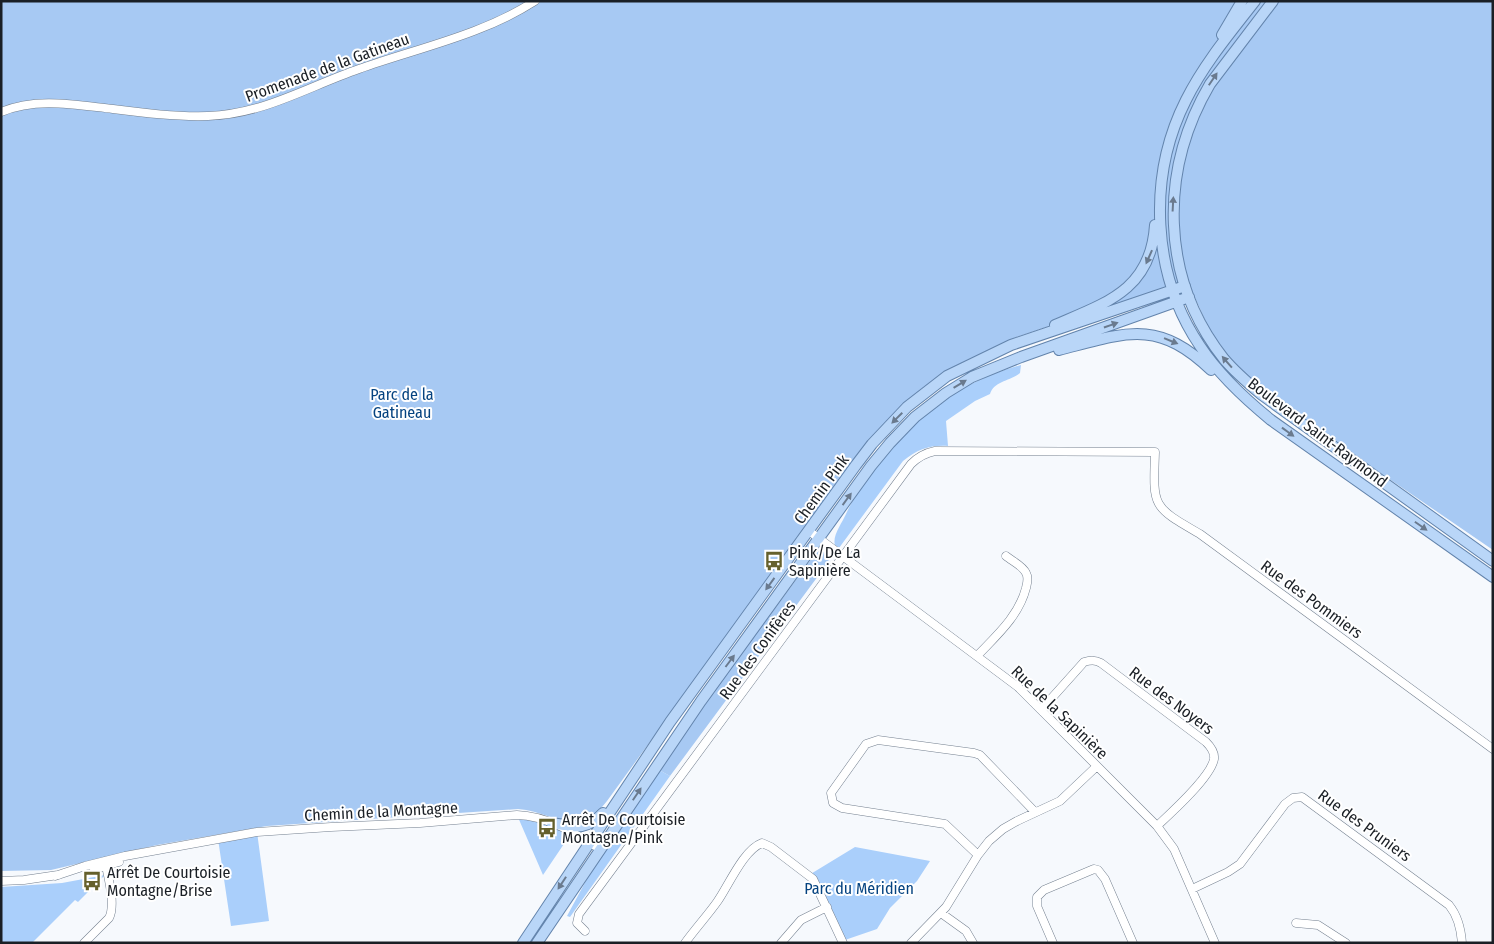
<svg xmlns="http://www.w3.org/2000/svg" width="1494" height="944" font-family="'Fira Sans Condensed',sans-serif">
  <rect width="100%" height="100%" fill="#f6f9fd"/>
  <path fill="#aacffb" d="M1021,365l-1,8c-10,8 -26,8 -30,21l-15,7 -29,20 2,25c-18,-1 -30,3 -45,15l-64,87 -4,-3c-3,-9 7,-22 11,-31 7,-16 17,-28 26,-42 39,-54 85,-89 149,-107z
    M659,770l11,6 -100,141 -3,-1 21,-39z
    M517,815l55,17 -29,43z
    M257,832l12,89 -38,5 -13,-87z
    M855,847l75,14 -13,20 -27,27 -13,21 -35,12 -33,-66z
    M105,875l-27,27 -3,-2 -43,43h-31v-56l61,-4z"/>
  <path fill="#a7c9f3" d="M1,1h1492v549l-206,-141 -36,-29 -23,-24 -18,-25 -23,-51 -173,58 -60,29 -25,17 -17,14 -60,66 -245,337c-31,40 -51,11 -89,8l-251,17 -110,19 -106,25 -50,1z
    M819,551c6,1 9,2 10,8l-2,5 -157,212 -11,-6 44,-64 112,-152z"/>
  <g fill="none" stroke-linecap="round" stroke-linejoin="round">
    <defs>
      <path id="minor" d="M1,112c36,-15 75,-7 112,-3 31,4 63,8 95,7 56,-2 99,-29 151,-47 59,-21 123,-34 176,-68
        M809,531l209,156 139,139 17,23 41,94
        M977,656c19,-20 42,-40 49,-68 1,-5 3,-10 0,-15 -3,-7 -14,-12 -20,-17
        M1041,710l43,-48c7,-2 11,-2 17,1l105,79c5,5 9,10 8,17 -3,18 -43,54 -57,67
        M978,855l-33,-31 -103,-16 -9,-5 -2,-10 35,-49 12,-4 96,13 6,2 55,57
        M94,869l25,-7
        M55,876l30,-10 40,-10 132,-24 74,-5 89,-4 97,-8c31,1 57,18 83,34
        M1,881l23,-1 34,-5
        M1192,889l36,-17 12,-8 45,-60 8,-6 9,-1 147,108c9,11 12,24 13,38
        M941,913l25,18 7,12
        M1296,923l22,2 28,18
        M585,931l-8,-8 2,-9 332,-450c7,-7 14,-11 24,-13l220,1c-2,56 -3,54 45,82l293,215
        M84,943l25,-25c7,-13 -1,-42 -4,-57
        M685,943c10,-14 22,-27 32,-41 11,-15 26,-52 45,-59l9,4 42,32 30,64
        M781,943l20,-23 26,-13
        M911,943l35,-36 32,-52 11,-14 14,-12 14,-8 43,-20 37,-35
        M1053,943l-16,-37v-9l7,-7 50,-21 4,1 7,9 28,64"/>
      <path id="major" d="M1255,1c-25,32 -51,63 -69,99 -39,77 -34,175 14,246 19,29 44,52 71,74l222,157
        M1273,1l-63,83c-51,87 -50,194 14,275 11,13 25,25 38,36l231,166
        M1222,35l20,-34
        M1055,325c51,-22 96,-35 100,-100
        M1059,350c66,-17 98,-32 152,20
        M552,823c23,4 34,8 51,-10
        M523,943l147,-221 186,-257 16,-21 35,-37 40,-31 64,-31 174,-59
        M537,943l164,-242 170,-235 19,-23 25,-26 31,-24 26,-16 49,-20 168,-60"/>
    </defs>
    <use href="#minor" stroke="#758190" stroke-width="9"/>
    <use href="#major" stroke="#6384ac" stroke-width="12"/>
    <use href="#minor" stroke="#fff" stroke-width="8"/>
    <use href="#major" stroke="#b9d6f8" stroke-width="10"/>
  </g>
  <defs><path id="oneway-solid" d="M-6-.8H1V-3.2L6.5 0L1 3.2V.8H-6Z" transform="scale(1.25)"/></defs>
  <g fill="#6a7a8e">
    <use href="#oneway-solid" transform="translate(1213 79) rotate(-56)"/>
    <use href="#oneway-solid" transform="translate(1173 204) rotate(-87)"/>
    <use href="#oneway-solid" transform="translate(1149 257) rotate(114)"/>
    <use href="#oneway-solid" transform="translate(1111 325) rotate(-19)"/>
    <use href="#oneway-solid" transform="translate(1171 341) rotate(22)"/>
    <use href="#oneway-solid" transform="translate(1227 362) rotate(-131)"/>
    <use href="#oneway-solid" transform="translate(960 384) rotate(-31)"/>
    <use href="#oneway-solid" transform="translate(897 418) rotate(135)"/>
    <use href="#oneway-solid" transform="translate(1288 432) rotate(36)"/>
    <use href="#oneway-solid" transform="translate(847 499) rotate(-54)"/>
    <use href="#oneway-solid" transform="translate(1421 526) rotate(35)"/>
    <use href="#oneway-solid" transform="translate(770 584) rotate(126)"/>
    <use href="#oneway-solid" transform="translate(730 661) rotate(-53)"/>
    <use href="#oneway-solid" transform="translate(637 794) rotate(-56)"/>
    <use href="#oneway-solid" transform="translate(562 883) rotate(123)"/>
  </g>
  <defs>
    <symbol id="bus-bare" viewBox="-9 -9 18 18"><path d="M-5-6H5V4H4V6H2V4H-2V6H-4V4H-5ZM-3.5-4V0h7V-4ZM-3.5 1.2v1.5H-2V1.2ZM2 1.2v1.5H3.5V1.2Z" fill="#65602c" stroke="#fff" stroke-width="2.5" paint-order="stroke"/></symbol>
  </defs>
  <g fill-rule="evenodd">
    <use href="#bus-bare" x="760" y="547" width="28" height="28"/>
    <use href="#bus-bare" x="533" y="814" width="28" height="28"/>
    <use href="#bus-bare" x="78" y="867" width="28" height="28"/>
  </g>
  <g text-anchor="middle" stroke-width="4" stroke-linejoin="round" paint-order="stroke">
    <g font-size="16" fill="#1a1f25" stroke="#fff">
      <text transform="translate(327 67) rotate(-20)" y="6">Promenade de la Gatineau</text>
      <text transform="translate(1318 432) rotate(37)" y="6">Boulevard Saint-Raymond</text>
      <text transform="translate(821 489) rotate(-54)" y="6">Chemin Pink</text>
      <text transform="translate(1312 599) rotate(36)" y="6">Rue des Pommiers</text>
      <text transform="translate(757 650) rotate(-54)" y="6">Rue des Conifères</text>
      <text transform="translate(1172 700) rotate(37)" y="6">Rue des Noyers</text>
      <text transform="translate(1060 712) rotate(44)" y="6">Rue de la Sapinière</text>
      <text transform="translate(381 811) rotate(-3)" y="6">Chemin de la Montagne</text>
      <text transform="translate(1365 825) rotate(36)" y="6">Rue des Pruniers</text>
    </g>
    <g font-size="16" fill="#054380" stroke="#fff">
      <text x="402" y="400">Parc de la<tspan x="402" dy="18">Gatineau</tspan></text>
      <text x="859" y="894">Parc du Méridien</text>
    </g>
    <g font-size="16" fill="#1a1f25" stroke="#fff" text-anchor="start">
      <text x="789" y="558">Pink/De La<tspan x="789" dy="18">Sapinière</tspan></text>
      <text x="562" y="825">Arrêt De Courtoisie<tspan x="562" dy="18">Montagne/Pink</tspan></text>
      <text x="107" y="878">Arrêt De Courtoisie<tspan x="107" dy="18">Montagne/Brise</tspan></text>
    </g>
  </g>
  <rect width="1494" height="944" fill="none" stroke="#1a1f25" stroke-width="5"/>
</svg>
